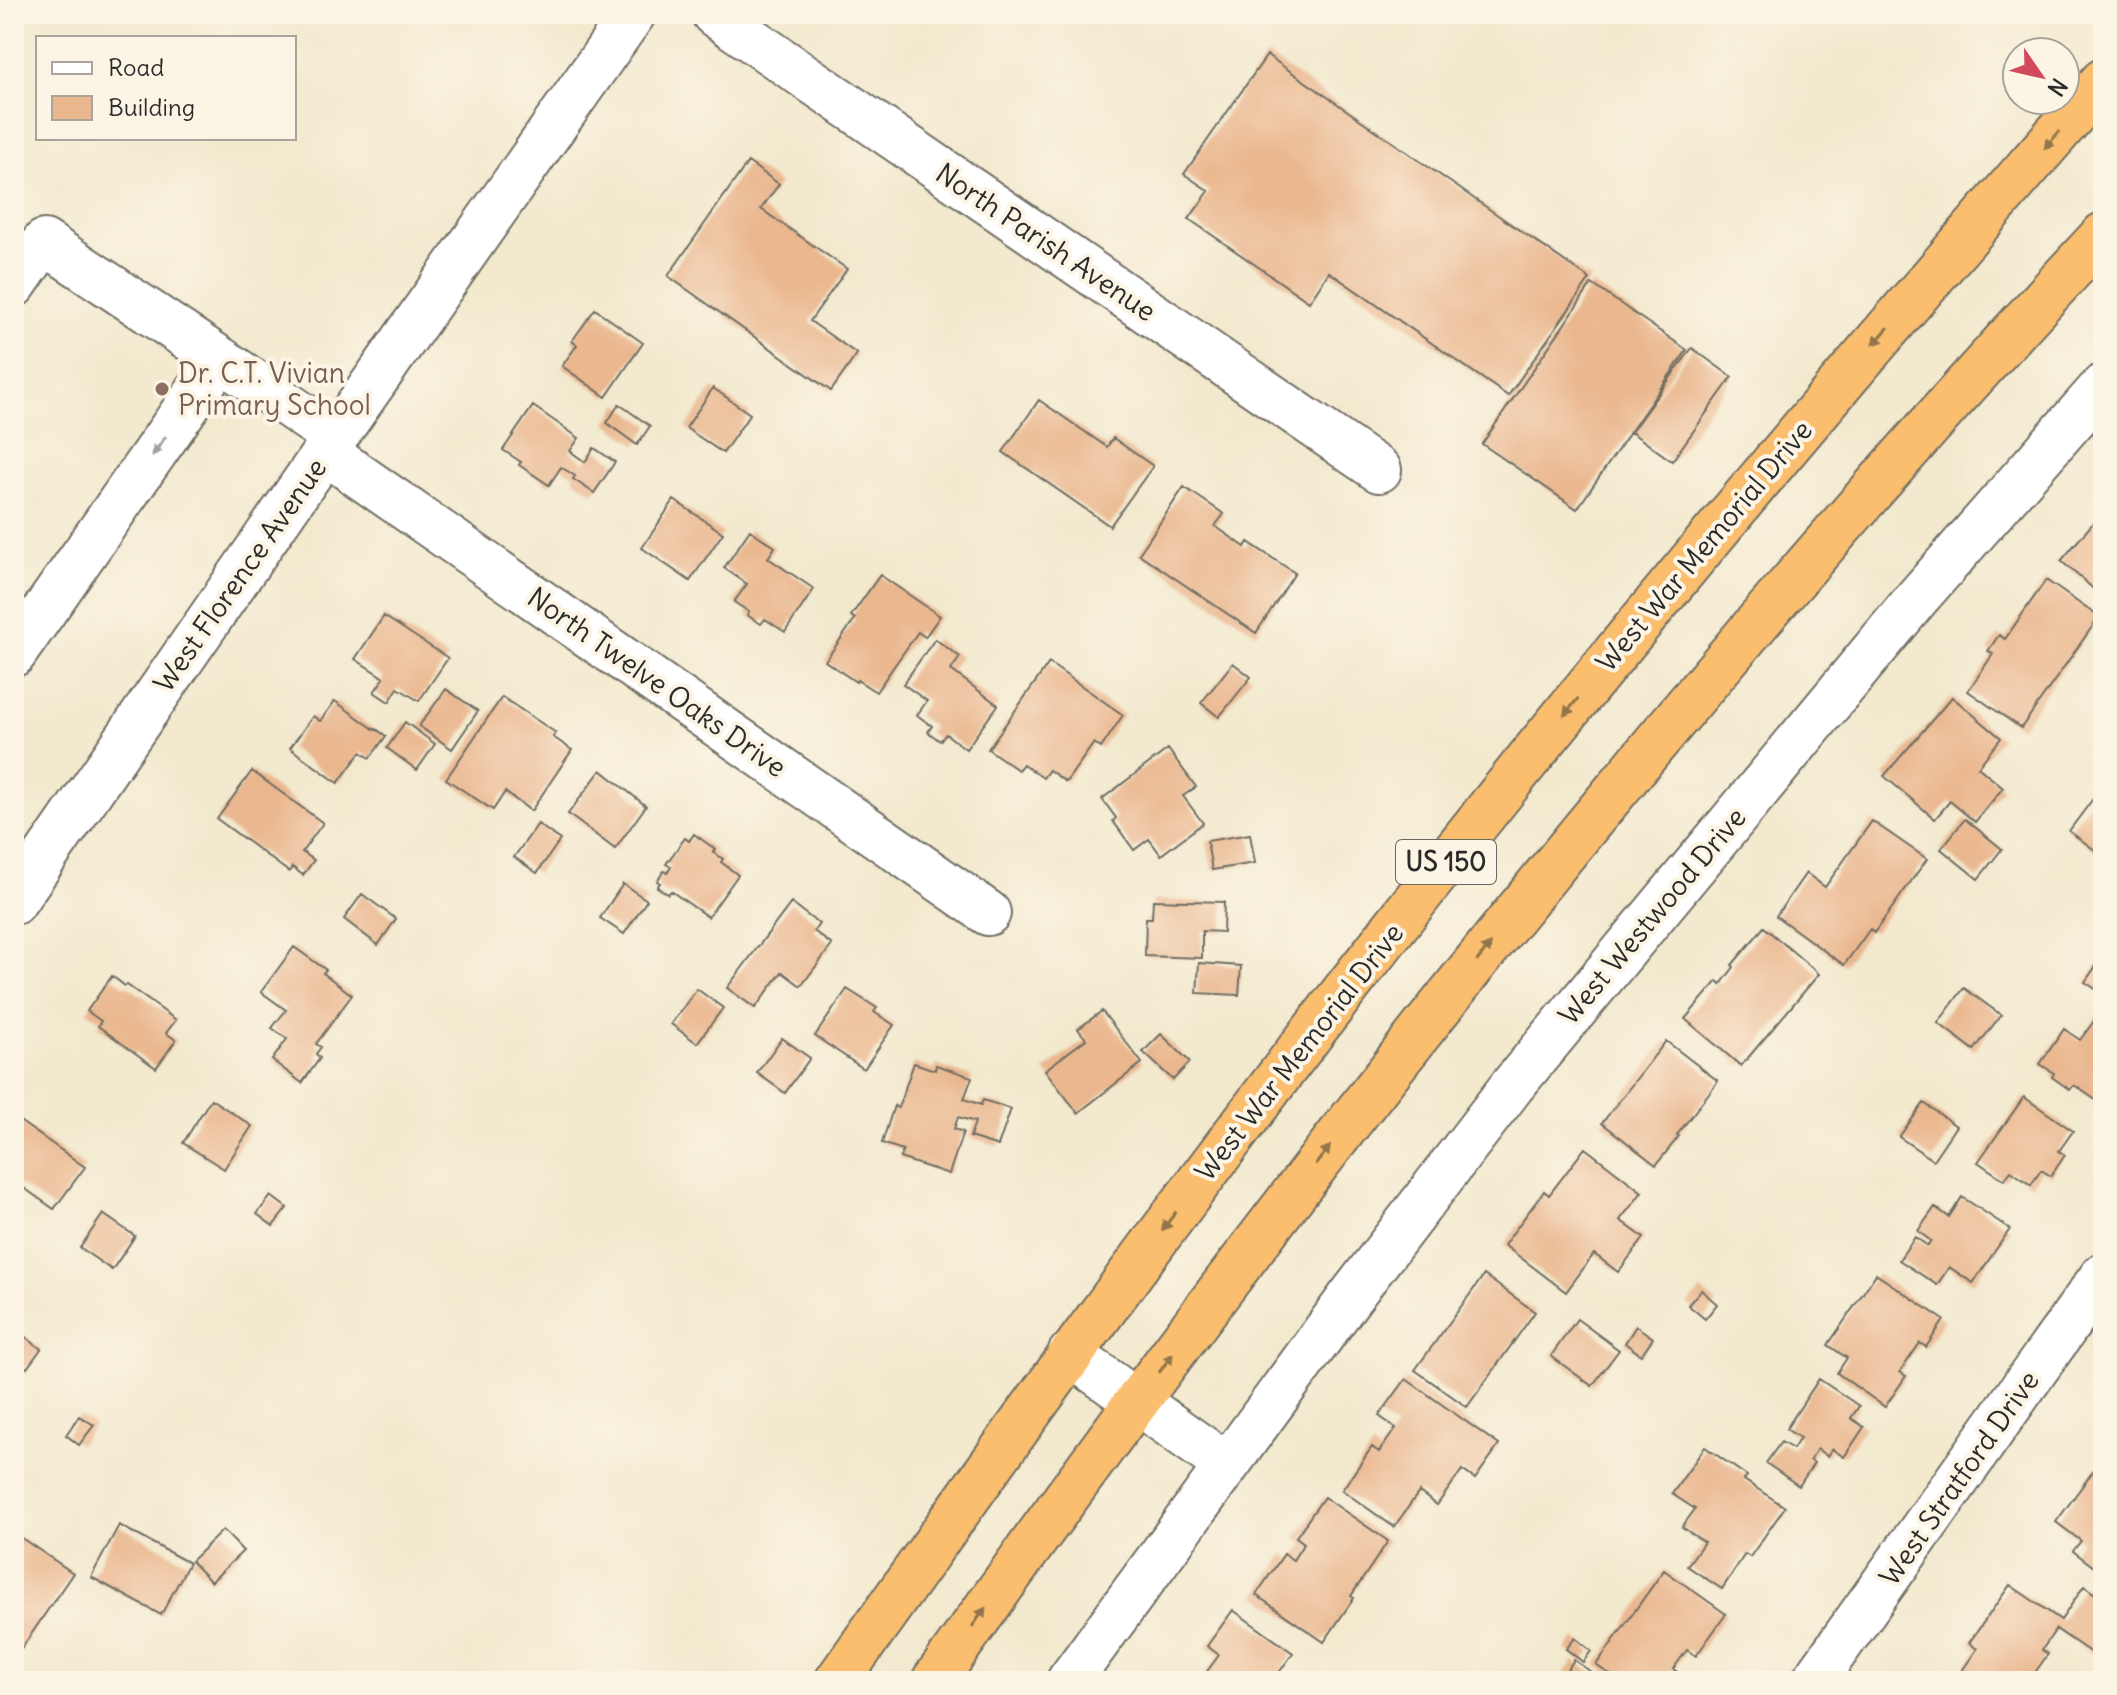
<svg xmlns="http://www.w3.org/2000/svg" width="2117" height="1695" font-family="Delius,sans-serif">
  <rect width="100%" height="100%" fill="#fcf5e5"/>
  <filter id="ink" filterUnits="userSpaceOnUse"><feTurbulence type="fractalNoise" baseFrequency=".0125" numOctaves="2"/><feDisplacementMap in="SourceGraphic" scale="16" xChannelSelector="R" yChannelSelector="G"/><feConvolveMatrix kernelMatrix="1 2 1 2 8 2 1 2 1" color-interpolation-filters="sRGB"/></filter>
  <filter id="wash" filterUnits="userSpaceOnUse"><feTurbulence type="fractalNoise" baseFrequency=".006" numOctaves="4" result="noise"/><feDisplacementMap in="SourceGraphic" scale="32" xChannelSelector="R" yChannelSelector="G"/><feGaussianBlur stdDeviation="1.8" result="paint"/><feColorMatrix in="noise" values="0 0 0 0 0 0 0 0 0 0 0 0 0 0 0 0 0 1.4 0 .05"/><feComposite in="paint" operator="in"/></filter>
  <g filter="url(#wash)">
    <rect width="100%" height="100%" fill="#f2e9ce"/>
    <g id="blocks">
      <path fill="#eab78f" d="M1267,55l323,224 -82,117 -179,-124 -20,30 -120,-83 20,-28 -25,-17z
        M748,162l31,22 -18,25 86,60 -37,52 47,33 -26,37 -163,-115z
        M1592,284l95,66 -110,159 -95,-65z
        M595,309l48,34 -37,54 -44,-31 15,-21 -5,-4z
        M1692,348l40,29 -60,84 -41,-29z
        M713,388l37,26 -27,39 -37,-25z
        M1039,400l68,47 6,-9 40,28 -43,60 -107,-74z
        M619,404l31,22 -13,19 -30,-22z
        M533,406l46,32 -9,13 15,11 9,-14 21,14 -21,31 -21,-14 2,-3 -14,-9 -12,18 -30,-20 2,-3 -18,-12z
        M1184,487l40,27 -9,12 30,21 3,-5 47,31 -39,60 -117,-79z
        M674,500l49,33 -33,48 -48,-33z
        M2103,511v86l-42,-36z
        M750,530l25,17 -7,11 46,31 -29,43 -20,-13 -4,5 -14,-9 2,-3 -15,-10 13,-18 -23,-16z
        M880,575l60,41 -15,21 -7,-5 -42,60 -19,-12 -1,2 -31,-21 30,-42 -4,-3z
        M2046,580l53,37 -78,111 -53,-37 25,-37 -5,-3 11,-16 6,4z
        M384,616l64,42 -29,43 -21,-13 -9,14 -15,-10 10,-14 -29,-19z
        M935,639l25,18 -9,13 47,35 -32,44 -20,-15 -6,7 -12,-9 4,-6 -15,-11 10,-14 -24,-17z
        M1049,663l74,52 -22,33 -7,-5 -28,39 -17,-12 -6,8 -20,-14 -5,6 -30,-21z
        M1233,663l18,14 -32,40 -18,-14z
        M446,689l32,22 -26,38 -33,-23z
        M502,697l54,36 -3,4 19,13 -41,61 -26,-19 -12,18 -47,-31z
        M1952,697l49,41 -23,29 25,21 -28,34 -25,-21 -15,18 -51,-43z
        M335,701l40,29 1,-1 10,7 -16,22 -9,-6 -23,31 -48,-35 23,-32 7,5z
        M405,722l30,22 -18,26 -30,-22z
        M1168,749l28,38 -13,9 20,27 -42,32 -12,-16 -15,11 -21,-29 3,-3 -14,-19z
        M601,770l45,36 -31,43 -47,-35z
        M252,771l71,52 -21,29 12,8 -11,15 -11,-8 -3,5 -72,-53z
        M2101,788l2,2v66l-34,-25z
        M1965,819l37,30 -24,30 -37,-30z
        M1872,821l55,38 -53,74 -4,-4 -26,36 -68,-49 30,-43 19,14z
        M538,824l22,16 -23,33 -23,-16z
        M694,834l21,15 -2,3 10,7 -2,3 17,13 -30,42 -37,-26 -3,3 -11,-7 3,-4 -3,-2 7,-10 3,2 4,-6 -5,-3 19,-26 4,3z
        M1250,834l5,29 -43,7 -5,-29z
        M623,884l24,16 -23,34 -24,-16z
        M362,894l34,25 -18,26 -34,-26z
        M1153,900l71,2 -1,30 -21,-1v27l-57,-2 1,-38h6z
        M791,903l28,21 -5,7 18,14 -31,41 -19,-14 -27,36 -28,-20z
        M1764,927l55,47 -78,92 -56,-47 32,-38 4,3 13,-17 -2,-2z
        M294,947l32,23 -3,3 29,22 -36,49 5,3 -5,7 4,4 -18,25 -30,-23 15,-21 -15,-11 14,-18 -25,-18z
        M2100,960l3,2v32l-18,-12z
        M1199,963l42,3 -2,29 -42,-2z
        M112,976l13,10 2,-1 49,35 -10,13 10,7 -20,28 -58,-42 3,-5 -14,-10z
        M1964,988l37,27 -27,35 -36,-27z
        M697,989l26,19 -26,35 -26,-19z
        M847,989l30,19 -3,4 20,13 -30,44 -49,-33z
        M2103,1009v96l-29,-20 -4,5 -18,-13 2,-4 -14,-9 24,-35 16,11z
        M1102,1011l40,52 -64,50 -33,-43 41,-31 -8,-10z
        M1161,1034l29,28 -17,18 -30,-28z
        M782,1038l28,20 -25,35 -28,-20z
        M1666,1041l52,40 -41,54 2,1 -23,29 -54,-42z
        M914,1063l21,7 1,-5 36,12 -8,22 17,6 2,-5 28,9 -13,37 -28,-9 5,-15 -17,-5 -4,12 9,3 -14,42 -49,-16 3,-8 -21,-7 12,-37 4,2z
        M2024,1097l49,34 -14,20 6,4 -14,21 -10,-6 -10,15 -20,-14 -7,9 -26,-18z
        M211,1099l41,27 -28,43 -41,-26z
        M1924,1103l32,23 -23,34 -34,-23z
        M14,1117l71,50 -31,42 -40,-28z
        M1585,1148l57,44 -22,28 24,18 -26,34 -24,-18 -28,38 -62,-47 40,-54 5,4z
        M271,1196l16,12 -14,18 -16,-12z
        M1962,1197l48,32 -37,54 -24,-16 -12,18 -38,-25 16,-23 13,9 3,-5 -13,-10 17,-24 14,10z
        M103,1214l32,22 -23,34 -32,-22z
        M1876,1274l68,46 -18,27 -6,-4 -20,29 6,4 -21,31 -48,-34 10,-15 -19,-13z
        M1484,1275l51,37 -68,95 -52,-37z
        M1701,1290l16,14 -12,15 -17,-14z
        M1577,1319l42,31 -27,36 -41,-30z
        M1636,1326l17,12 -12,17 -16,-12z
        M14,1328l27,21 -14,19 -13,-10z
        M1406,1379l93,66 -24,34 -13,-9 -25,35 -18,-13 -25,35 -52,-37 30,-43 7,5 17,-24 -17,-12z
        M1819,1379l40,27 -8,12 13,9 -20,30 -12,-8 -5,7 -10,-7 -7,11 4,3 -15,23 -33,-23 15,-21 12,7 7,-11 -14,-9z
        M79,1416l15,9 -15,20 -13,-10z
        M1705,1447l42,29 -3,4 41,27 -35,50 -5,-3 -23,35 -35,-23 17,-24 -22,-15 13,-18 -23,-15z
        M2097,1466l6,5v76l-3,5 3,2v9l-5,7 -25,-19 8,-10 -25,-19z
        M1324,1497l64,44 -37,55 3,2 -30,44 -68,-47 28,-41 9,6 11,-17 -8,-6z
        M119,1525l70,38 -28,52 -70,-38z
        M223,1530l20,21 -32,31 -20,-21z
        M14,1533l59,40 -52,76 -7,-5z
        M1664,1570l62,44 -30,42 -9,-6 -14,19 10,7 -4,5h-60l-23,-16z
        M2010,1585l51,35 23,-34 19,14v55l-3,4 -44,-30 -14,21 6,4 -19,27h-74l22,-32 -8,-6z
        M1233,1610l60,43 -20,28h-73l19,-26 -12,-9z
        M1575,1638l16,13 -8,11 -17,-13z
        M1574,1660l30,21h-45z"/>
    </g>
  </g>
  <g filter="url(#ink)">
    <use href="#blocks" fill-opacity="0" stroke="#716e64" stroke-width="2"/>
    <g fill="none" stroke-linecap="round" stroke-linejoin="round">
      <defs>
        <path id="minor" d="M714,14l665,456
          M14,285l30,-43 176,117
          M325,452l663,461
          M14,654l206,-295 115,78
          M14,902l311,-450 308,-438
          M1070,1354l156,111
          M1069,1681l282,-385 161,-210 405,-488 186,-212
          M1814,1681l289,-406"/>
        <path id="highway" d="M837,1681c170,-240 342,-478 523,-710 238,-305 488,-600 743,-890
          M934,1681c359,-506 747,-992 1169,-1446"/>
      </defs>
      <use href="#minor" stroke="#716e64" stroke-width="48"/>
      <use href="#highway" stroke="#716e64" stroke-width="48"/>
      <use href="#minor" stroke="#fff" stroke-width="44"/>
      <use href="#highway" stroke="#fabe6e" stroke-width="44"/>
    </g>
    <defs><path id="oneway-solid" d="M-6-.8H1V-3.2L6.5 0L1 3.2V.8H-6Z" transform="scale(2)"/></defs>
    <g fill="#92744c">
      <use href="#oneway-solid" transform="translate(2052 140) rotate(131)"/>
      <use href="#oneway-solid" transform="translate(1881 336) rotate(131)"/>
      <use href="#oneway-solid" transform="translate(1571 707) rotate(129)"/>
      <use href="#oneway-solid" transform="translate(1484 952) rotate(-52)"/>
      <use href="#oneway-solid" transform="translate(1323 1155) rotate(-52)"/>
      <use href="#oneway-solid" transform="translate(1169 1221) rotate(127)"/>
      <use href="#oneway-solid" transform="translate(1166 1363) rotate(-54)"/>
      <use href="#oneway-solid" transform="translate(979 1617) rotate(-55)"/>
    </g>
    <use fill="#a0a0a0" href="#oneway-solid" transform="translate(159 446) rotate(125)"/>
  </g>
  <circle fill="#8d6e63" stroke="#fcf5e5" stroke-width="3" cx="162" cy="389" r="8"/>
  <g text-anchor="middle" stroke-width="8" stroke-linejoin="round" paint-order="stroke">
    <rect fill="#fcf5e5" stroke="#6a6863" stroke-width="2" x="1396" y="840" width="100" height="44" rx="6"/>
    <g font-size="26" font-weight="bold" fill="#2b2b2b">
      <text x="1446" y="871">US 150</text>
    </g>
    <g font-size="28" fill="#2b2b2b" stroke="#fcf5e5">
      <text transform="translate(1046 242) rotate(34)" y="10">North Parish Avenue</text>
      <text transform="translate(1704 546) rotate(-50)" y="10">West War Memorial Drive</text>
      <text transform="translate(240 575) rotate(-55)" y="10">West Florence Avenue</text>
      <text transform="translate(657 682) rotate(35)" y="10">North Twelve Oaks Drive</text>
      <text transform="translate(1652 916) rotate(-50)" y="10">West Westwood Drive</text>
      <text transform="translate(1299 1052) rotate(-52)" y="10">West War Memorial Drive</text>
      <text transform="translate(1959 1478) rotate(-55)" y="10">West Stratford Drive</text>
    </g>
    <g font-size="28" fill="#785e54" stroke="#fcf5e5" text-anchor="start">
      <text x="178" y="383">Dr. C.T. Vivian<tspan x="178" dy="32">Primary School</tspan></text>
    </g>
  </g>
  <rect width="2117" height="1695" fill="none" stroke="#fcf5e5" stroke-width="48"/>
  <rect x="36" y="36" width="260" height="104" fill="#fcf5e5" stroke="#a8a49b" stroke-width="2"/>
  <rect x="52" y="62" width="40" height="12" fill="#ffffff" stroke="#a8a49b" stroke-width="2"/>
  <text x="108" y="76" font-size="24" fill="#2b2b2b">Road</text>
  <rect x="52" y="96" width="40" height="24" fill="#eab78f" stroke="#a8a49b" stroke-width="2"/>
  <text x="108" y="116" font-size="24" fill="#2b2b2b">Building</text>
  <g transform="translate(2041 76) rotate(124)"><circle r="38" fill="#fcf5e5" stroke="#a8a49b" stroke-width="2"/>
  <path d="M0-6L14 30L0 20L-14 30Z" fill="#d1495b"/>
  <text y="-12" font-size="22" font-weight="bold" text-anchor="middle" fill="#2b2b2b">N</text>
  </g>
</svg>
